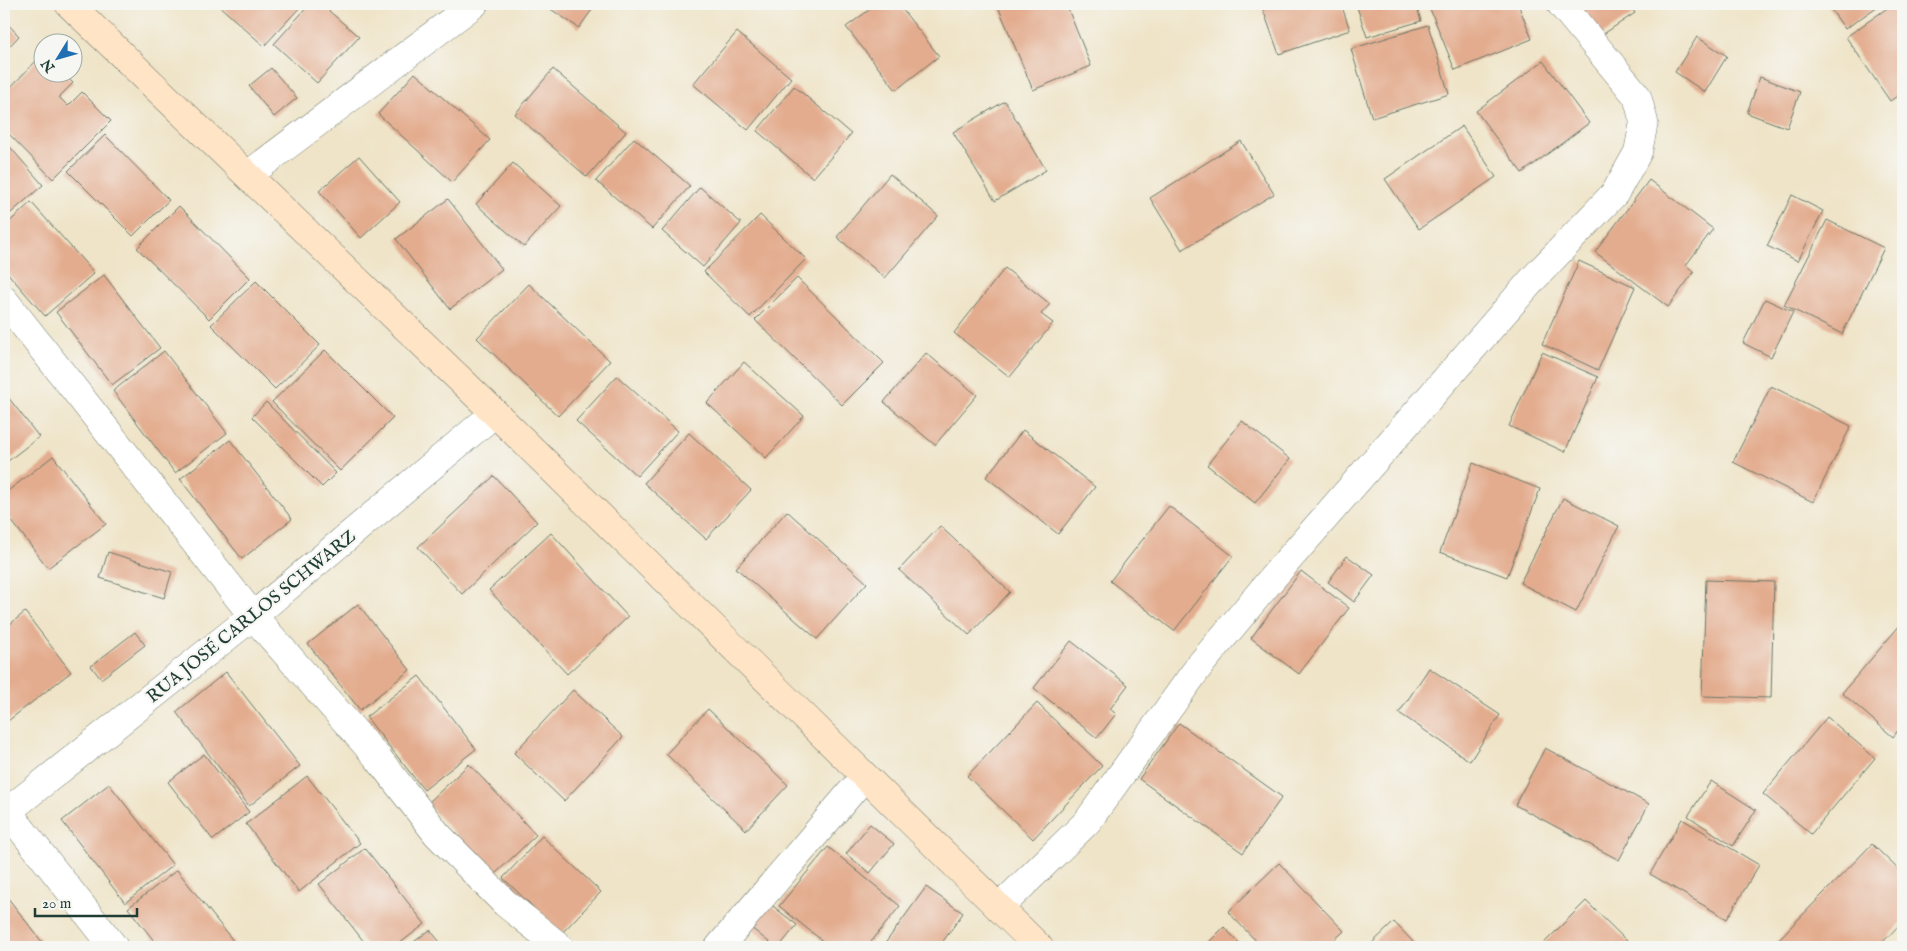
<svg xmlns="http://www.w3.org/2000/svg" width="1907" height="951" font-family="'IM FELL English',serif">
  <rect width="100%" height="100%" fill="#f6f6f2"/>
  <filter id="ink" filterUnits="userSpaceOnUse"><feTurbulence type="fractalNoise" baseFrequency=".02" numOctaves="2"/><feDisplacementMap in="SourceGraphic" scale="10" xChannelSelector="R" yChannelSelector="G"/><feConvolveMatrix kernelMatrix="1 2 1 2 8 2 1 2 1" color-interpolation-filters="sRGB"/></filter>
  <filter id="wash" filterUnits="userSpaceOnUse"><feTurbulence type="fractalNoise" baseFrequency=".0096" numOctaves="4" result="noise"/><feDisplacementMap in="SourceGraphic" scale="20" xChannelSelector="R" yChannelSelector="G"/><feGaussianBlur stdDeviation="1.12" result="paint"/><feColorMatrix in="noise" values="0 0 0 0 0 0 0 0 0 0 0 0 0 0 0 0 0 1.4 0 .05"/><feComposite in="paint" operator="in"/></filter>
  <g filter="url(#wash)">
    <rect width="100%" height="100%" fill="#efe4c8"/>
    <g id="blocks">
      <path fill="#e3ac8e" d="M217,4h86l-39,42z
        M310,4h11l38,33 -42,46 -43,-39z
        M543,4h53l-17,24z
        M877,4h21l41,52 -43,34 -50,-63z
        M997,4h69l25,62 -58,24z
        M1261,4h80l9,26 -71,24z
        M1356,4h60l5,17 -54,16z
        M1428,4h90l14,35 -77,31z
        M1576,4h53l6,9 -36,24z
        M1827,4h54l-36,25z
        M1893,4h3l7,10v78l-13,9 -44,-64z
        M4,20l15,16 -15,16z
        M1428,25l21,69 -77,24 -21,-69z
        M737,32l54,46 -43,52 -55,-46z
        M1697,37l30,19 -22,36 -30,-20z
        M42,55v17h20l11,11 -14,14 9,9 14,-14 29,29 -58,58 -49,-50v-35z
        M1543,61l46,62 -67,50 -46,-62z
        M271,68l26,30 -23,19 -25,-31z
        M553,69l73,63 -39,45 -72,-63z
        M415,73l75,67 -38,42 -74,-68z
        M1760,77l40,15 -13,36 -40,-15z
        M794,86l57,48 -38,44 -56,-47z
        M1005,101l41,69 -51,31 -42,-69z
        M1462,126l34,51 -77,52 -34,-50z
        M105,135l64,65 -36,36 -65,-65z
        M634,138l56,48 -38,43 -56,-48z
        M4,140l39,45 -39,34z
        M1241,141l33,53 -92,56 -32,-52z
        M359,156l41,46 -39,36 -42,-47z
        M513,163l48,43 -37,41 -48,-43z
        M890,174l48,42 -53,62 -48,-41z
        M1649,180l64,49 -27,36 8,7 -26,35 -73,-55z
        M700,187l41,36 -38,44 -41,-36z
        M1792,195l31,16 -25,50 -31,-15z
        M448,199l54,70 -52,40 -54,-70z
        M31,202l63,71 -49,43 -41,-47v-42z
        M179,206l71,72 -41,41 -72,-71z
        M760,215l46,44 -56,58 -46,-45z
        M1827,220l57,28 -42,86 -58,-29z
        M1579,261l56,26 -37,83 -56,-26z
        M1005,268l45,36 -9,10 12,9 -43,54 -56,-44z
        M104,275l56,73 -48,37 -56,-73z
        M797,278l87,85 -42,42 -87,-85z
        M256,281l64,64 -45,44 -64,-64z
        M529,284l81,77 -52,55 -81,-78z
        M1765,299l28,13 -22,45 -28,-14z
        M325,350l68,68 -53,53 -68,-69z
        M164,351l63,82 -52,40 -62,-82z
        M1542,352l56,25 -33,75 -56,-26z
        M926,353l51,42 -42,50 -51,-43z
        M744,362l60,54 -38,42 -59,-55z
        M617,376l61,55 -41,45 -61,-55z
        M1771,386l80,40 -38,76 -80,-40z
        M4,392l35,45 -35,27z
        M266,402l70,71 -14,14 -70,-70z
        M1242,421l48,38 -35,44 -48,-38z
        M1023,430l72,57 -37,47 -72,-57z
        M689,433l62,57 -45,49 -62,-56z
        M230,440l62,79 -50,40 -62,-80z
        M53,456l53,68 -58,44 -44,-57v-17z
        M1473,463l67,26 -33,88 -67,-25z
        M494,476l43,46 -75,72 -44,-47z
        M1563,498l56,28 -43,86 -56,-29z
        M1169,506l64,50 -59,75 -64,-50z
        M787,511l80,72 -50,56 -81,-71z
        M940,526l70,66 -41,43 -70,-65z
        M551,533l77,84 -61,57 -78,-84z
        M108,552l64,20 -8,26 -64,-20z
        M1347,556l27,19 -20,27 -26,-20z
        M1301,571l48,37 -50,66 -48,-36z
        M1706,580l68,2 -3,116 -69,-2z
        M358,604l52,66 -50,40 -52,-66z
        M25,612l46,60 -67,52v-95z
        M1901,624l2,2v98l-10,13 -51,-44z
        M135,632l10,13 -44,34 -10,-13z
        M1071,641l57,44 -18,24 6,5 -19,24 -63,-50z
        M1429,668l71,47 -30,46 -71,-48z
        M226,672l74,94 -51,40 -73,-94z
        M419,676l57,73 -52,41 -58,-73z
        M573,690l50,47 -59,64 -50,-48z
        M1037,703l65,63 -69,73 -66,-63z
        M708,709l80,76 -42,45 -80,-76z
        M1827,717l48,41 -64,76 -48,-40z
        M1179,723l103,74 -39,56 -104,-74z
        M1545,748l104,56 -30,56 -104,-55z
        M204,754l45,58 -36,28 -45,-58z
        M469,764l67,71 -42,40 -67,-71z
        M307,776l53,67 -61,49 -53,-68z
        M1711,781l45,29 -23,36 -45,-30z
        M109,784l64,81 -48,38 -63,-82z
        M1682,819l77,46 -32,54 -77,-45z
        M870,824l24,20 -24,29 -24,-19z
        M542,836l59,56 -40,42 -58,-56z
        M1872,844l31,30v47l-25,26h-97l-5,-5z
        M828,847l72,59 -33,41h-37l-51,-41z
        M365,848l60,76 -30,23h-27l-49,-63z
        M1279,863l65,68 -17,16h-65l-34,-35z
        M177,870l57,72 -6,5h-69l-31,-39z
        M926,887l37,26 -24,34h-52l-3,-2z
        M4,893l42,54h-42z
        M764,899l33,26 -18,22h-4l-30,-24z
        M1586,901l47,46h-93z
        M1394,922l24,25h-50z
        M1224,927l19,20h-39z
        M430,930l14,17h-37z"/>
    </g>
  </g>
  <g filter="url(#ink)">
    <use href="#blocks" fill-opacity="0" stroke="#687768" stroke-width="1"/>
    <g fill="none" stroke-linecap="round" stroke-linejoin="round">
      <defs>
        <path id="minor" d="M248,175l226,-171
          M4,300l249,316 124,141 60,77 68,69 55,44
          M4,807l110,140
          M4,814l249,-198 242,-203
          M999,908l88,-86 113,-157 74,-89 260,-298 81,-85 23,-41 6,-30 -7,-26 -76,-92
          M719,947l145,-170"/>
        <path id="secondary" d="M69,4l426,409 544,534"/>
      </defs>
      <use href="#minor" stroke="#687768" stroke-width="29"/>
      <use href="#secondary" stroke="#687768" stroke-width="29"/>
      <use href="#minor" stroke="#fff" stroke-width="28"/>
      <use href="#secondary" stroke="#ffe4c6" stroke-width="28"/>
    </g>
  </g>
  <g text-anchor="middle" stroke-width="4.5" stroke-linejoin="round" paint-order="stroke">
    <g font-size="18" fill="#1f3d34" stroke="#f6f6f2">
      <text transform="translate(251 616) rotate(-39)" y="6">RUA JOSÉ CARLOS SCHWARZ</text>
    </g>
  </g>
  <rect width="1907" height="951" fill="none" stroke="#f6f6f2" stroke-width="20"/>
  <g transform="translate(58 58) rotate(233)"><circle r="24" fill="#f6f6f2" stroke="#a0aca6"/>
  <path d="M0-4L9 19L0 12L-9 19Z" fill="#1f6fb2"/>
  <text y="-8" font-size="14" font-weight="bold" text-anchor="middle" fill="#1f3d34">N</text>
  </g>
  <path d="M35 908v8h102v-8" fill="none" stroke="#1f3d34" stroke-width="2.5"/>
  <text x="42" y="908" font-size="15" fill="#1f3d34" stroke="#f6f6f2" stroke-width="4" paint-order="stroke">20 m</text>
</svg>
